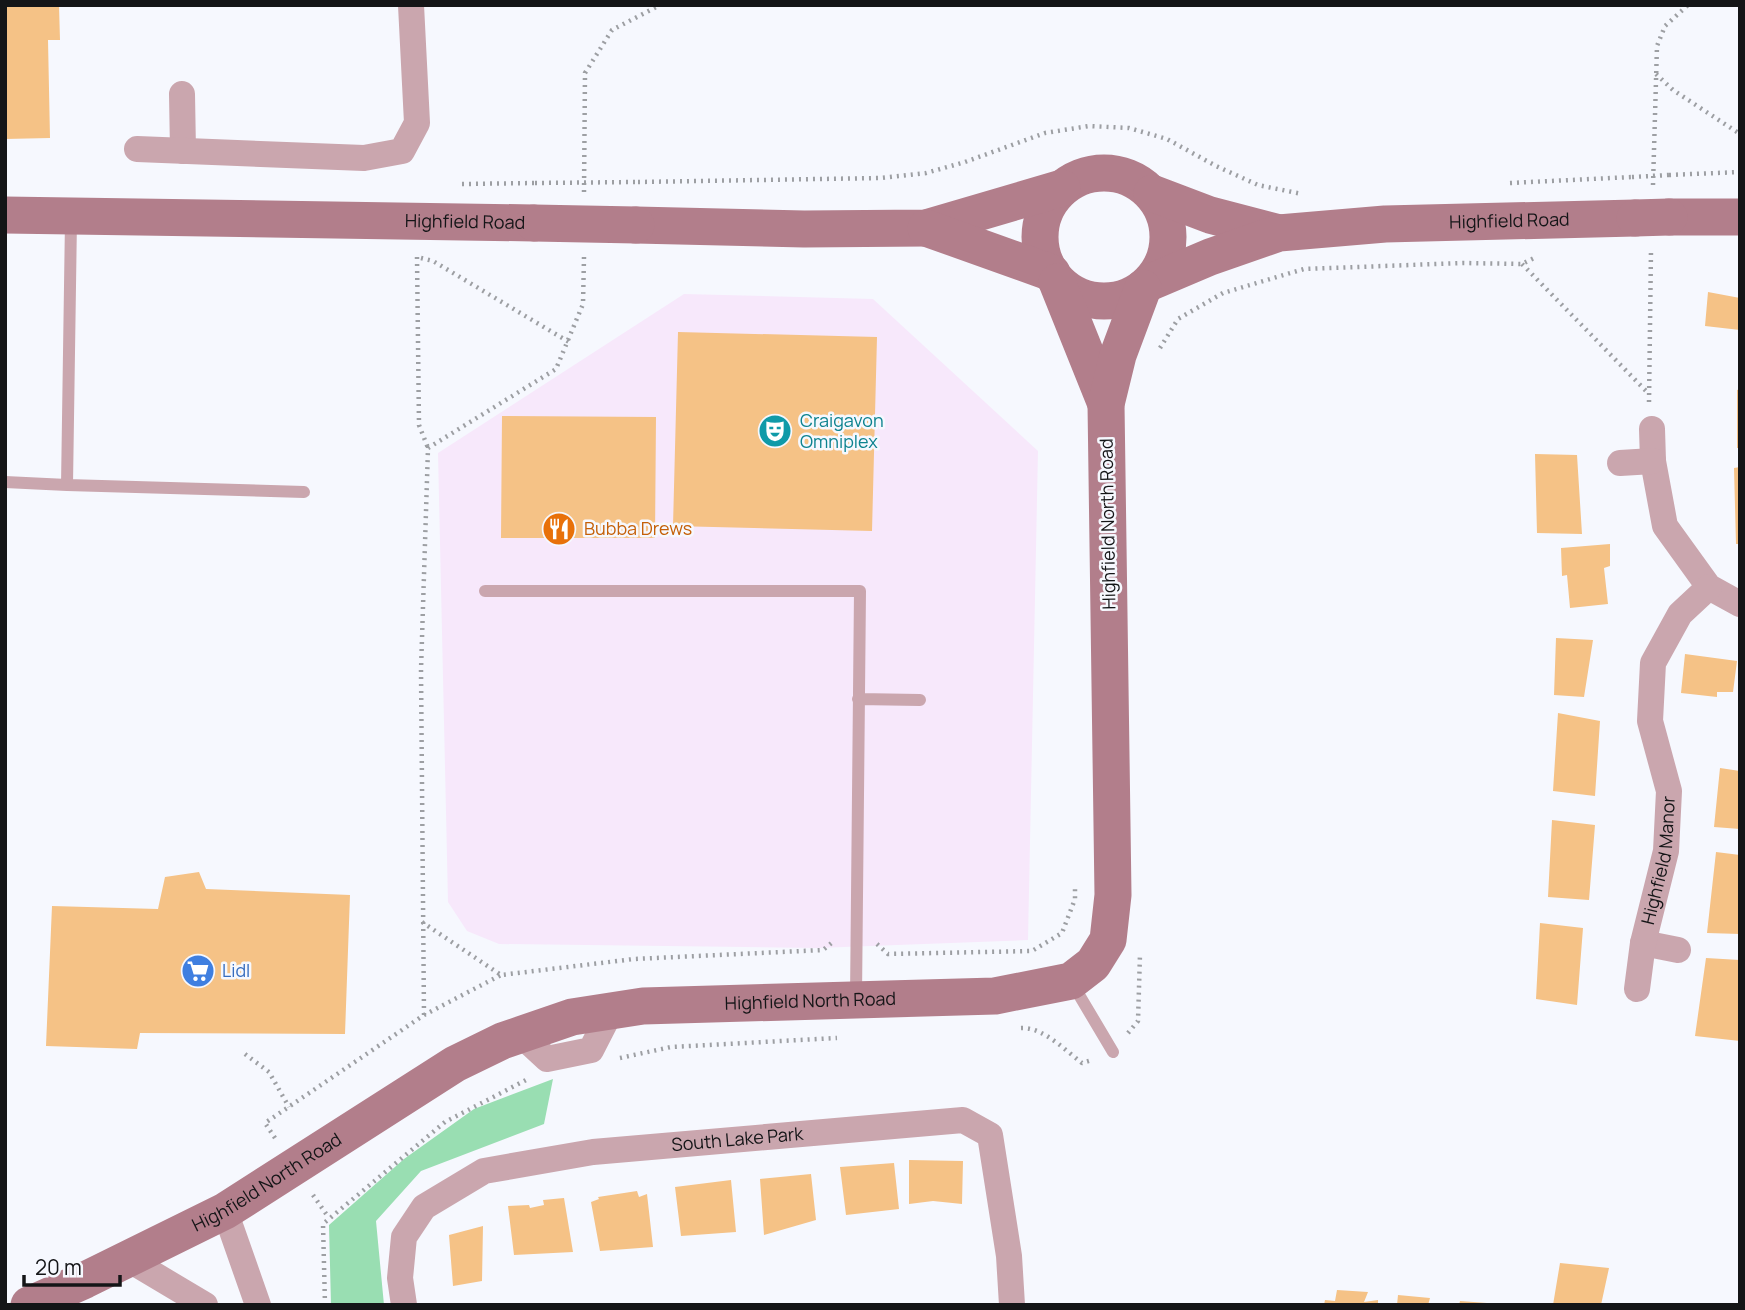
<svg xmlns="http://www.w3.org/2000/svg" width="1745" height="1310" font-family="Manrope,sans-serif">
  <rect width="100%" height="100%" fill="#f6f8fe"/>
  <path fill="#f7e8fb" d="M684,294l189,5 165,152 -10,489 -211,8 -318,-4 -32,-13 -19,-29 -10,-449z"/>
  <path fill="#99deb2" d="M553,1079l-9,45 -123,47 -45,50 8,84h-53l-2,-80 75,-66 70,-50z"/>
  <path fill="#f5c286" d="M5,5h54l1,35h-12l2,98 -45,1z
    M1708,292l32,6v32l-35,-4z
    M678,332l199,5 -5,194 -199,-5z
    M1740,389v59h-3v-58z
    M502,416l154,1 -1,121h-154z
    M1535,454l42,1 5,79 -45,-1z
    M1740,467v77h-4l-2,-76z
    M1610,544v22l-6,2 4,36 -38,4 -3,-33 -5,1 -1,-28z
    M1556,638l37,2 -9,57 -30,-2z
    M1685,654l52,7 -4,31h-16v5l-36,-4z
    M1558,713l42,8 -5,75 -42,-5z
    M1720,768l20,3v58l-26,-2z
    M1552,820l43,5 -6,75 -41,-3z
    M1716,852l24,3v79l-33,-1z
    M199,872l7,17 144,6 -5,139 -205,-1 -3,16 -91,-3 6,-140 106,3 7,-32z
    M1540,923l43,5 -6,77 -41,-6z
    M1706,958l34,2v81l-45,-5z
    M909,1160l54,1 -1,43 -29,-3 -24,3z
    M894,1163l5,46 -53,6 -6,-48z
    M811,1174l5,46 -52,15 -4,-56z
    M731,1180l5,52 -55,4 -6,-49z
    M637,1191l2,6 8,-3 6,53 -53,4 -9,-49 8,-3 -1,-2z
    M564,1198l9,54 -59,3 -6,-49 21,-1 1,3 14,-3 -1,-5z
    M483,1226l-1,55 -29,5 -4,-51z
    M1560,1263l49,5 -8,37h-48z
    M1337,1290l31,2 -4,10 14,-2v5h-54l1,-5 10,1z
    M1398,1295l32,3 -2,7h-31z
    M1460,1301l27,2v2h-28z"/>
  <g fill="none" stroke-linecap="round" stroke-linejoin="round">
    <path stroke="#9d9fa3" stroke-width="4.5" stroke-dasharray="2 5" stroke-linecap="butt" d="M1656,74l17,16 67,44
      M1669,175l71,-3
      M638,182l242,-4 46,-5 39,-11 80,-29 44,-7 40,2 38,11 49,27 42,19 44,9
      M1510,183l122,-6
      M462,184l73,-1
      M1653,185l4,-139 8,-20 23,-21
      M584,192l1,-119 27,-43 48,-25
      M417,257l2,168 9,23
      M421,258l12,3 136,81
      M1522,264l126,129
      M1160,348l18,-29 45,-26 81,-24 159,-6 59,1 14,-7
      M1649,402l2,-152
      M422,922l79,53 133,-16 189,-9 12,-10
      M877,944l11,10 144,-3 30,-18 13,-34v-11
      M424,1015l-3,-345 7,-222 128,-79 27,-65 1,-47
      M1021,1028c22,-1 44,22 61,35l10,-3
      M1128,1033l10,-12 2,-67
      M245,1054l24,18 20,35
      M620,1058l51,-11 166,-9
      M275,1138l-10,-15 159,-108 77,-40
      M313,1195l16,23
      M325,1305l-2,-81 122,-102 81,-42"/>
    <path stroke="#caa6ae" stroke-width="12" d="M5,482l62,3 4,-265
      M67,485l237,7
      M485,591h375l-4,407
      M858,699l62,1
      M1072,983l41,69"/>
    <g stroke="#caa6ae" stroke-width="26">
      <path d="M182,94l1,57"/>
      <path d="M137,149l227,9 38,-7 15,-28 -6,-118"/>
      <path d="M1652,429l1,32 12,65 44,61 31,17"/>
      <path d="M1620,463l33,-2"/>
      <path d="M1643,943l35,7"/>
      <path id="s1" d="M1637,989l6,-46 23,-92 3,-60 -19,-70 3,-58 27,-49 29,-27"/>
      <path d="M520,1034l27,25 44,-9 20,-39"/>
      <path d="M225,1211l33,94"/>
      <path d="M128,1259l77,46"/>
      <path id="s2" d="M404,1305l-4,-27 4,-41 20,-30 60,-36 109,-19 370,-32 27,15 19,121 3,49"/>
    </g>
    <g stroke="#b27e8b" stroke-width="37">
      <circle cx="1104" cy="237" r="64"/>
      <path d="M1152,193l58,22 69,18"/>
      <path id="s3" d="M5,215l529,8"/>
      <path d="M1669,217h71"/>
      <path d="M636,225l168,4 122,-1 136,-40"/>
      <path d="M926,228l126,45"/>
      <path d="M1057,282l49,122"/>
      <path id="s4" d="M1151,282l59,-25 69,-24 106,-9 250,-6"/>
      <path id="s5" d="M29,1305l56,-25 140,-69 230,-147 47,-23 70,-24 71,-11 352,-10 76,-15 22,-17 15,-24 5,-45 -7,-491 12,-49 25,-67"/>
    </g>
    <path stroke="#9d9fa3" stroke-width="4.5" stroke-dasharray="2 5" stroke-linecap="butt" d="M1632,177l37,-2
      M535,183l103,-1"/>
    <path stroke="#b27e8b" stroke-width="37" d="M1635,218l34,-1
      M534,223l102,2"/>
  </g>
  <defs>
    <symbol id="theatre-disc" viewBox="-11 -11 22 22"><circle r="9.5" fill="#0f9aa8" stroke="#f6f8fe"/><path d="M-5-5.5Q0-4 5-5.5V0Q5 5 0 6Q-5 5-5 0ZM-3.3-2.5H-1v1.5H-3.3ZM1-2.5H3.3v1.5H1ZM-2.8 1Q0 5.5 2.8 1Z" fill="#fff"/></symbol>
    <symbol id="restaurant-disc" viewBox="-11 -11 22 22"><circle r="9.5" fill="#e8710a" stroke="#f6f8fe"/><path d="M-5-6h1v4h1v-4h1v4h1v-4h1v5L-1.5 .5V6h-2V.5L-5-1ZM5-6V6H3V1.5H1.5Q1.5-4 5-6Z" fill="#fff"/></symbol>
    <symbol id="supermarket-disc" viewBox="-11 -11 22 22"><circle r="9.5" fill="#3f7fe0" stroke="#f6f8fe"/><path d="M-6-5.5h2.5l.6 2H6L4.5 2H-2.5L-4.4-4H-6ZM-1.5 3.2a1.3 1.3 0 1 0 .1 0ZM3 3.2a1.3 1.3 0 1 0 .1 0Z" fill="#fff"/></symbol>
  </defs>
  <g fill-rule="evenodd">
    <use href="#theatre-disc" x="756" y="412" width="38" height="38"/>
    <use href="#restaurant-disc" x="540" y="510" width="38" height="38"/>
    <use href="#supermarket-disc" x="179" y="952" width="38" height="38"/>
  </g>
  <g text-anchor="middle" stroke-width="5" stroke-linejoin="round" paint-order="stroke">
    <g font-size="18" fill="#141517" stroke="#f6f8fe">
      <text dy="6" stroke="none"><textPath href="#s4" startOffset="368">Highfield Road</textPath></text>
      <text dy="6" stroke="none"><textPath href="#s3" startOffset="460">Highfield Road</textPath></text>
      <text transform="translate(1108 524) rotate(-91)" y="6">Highfield North Road</text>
      <text dy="6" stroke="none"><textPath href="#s1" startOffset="131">Highfield Manor</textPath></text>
      <text dy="6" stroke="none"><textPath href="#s5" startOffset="856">Highfield North Road</textPath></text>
      <text dy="6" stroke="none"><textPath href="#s2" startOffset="430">South Lake Park</textPath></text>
      <text dy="6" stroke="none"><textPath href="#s5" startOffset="268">Highfield North Road</textPath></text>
    </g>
    <g font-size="18" fill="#0d838f" stroke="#f6f8fe" text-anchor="start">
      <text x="800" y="427">Craigavon<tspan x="800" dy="21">Omniplex</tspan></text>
    </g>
    <g font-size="18" fill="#c56008" stroke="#f6f8fe" text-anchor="start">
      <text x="584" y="535">Bubba Drews</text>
    </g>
    <g font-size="18" fill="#366cbe" stroke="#f6f8fe" text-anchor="start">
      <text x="222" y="977">Lidl</text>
    </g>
  </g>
  <rect width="1745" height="1310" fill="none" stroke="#141517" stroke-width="14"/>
  <path d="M24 1275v10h96v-10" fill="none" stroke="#141517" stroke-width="3.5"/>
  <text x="35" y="1275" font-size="21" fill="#141517" stroke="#f6f8fe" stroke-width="5" paint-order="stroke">20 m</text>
</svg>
